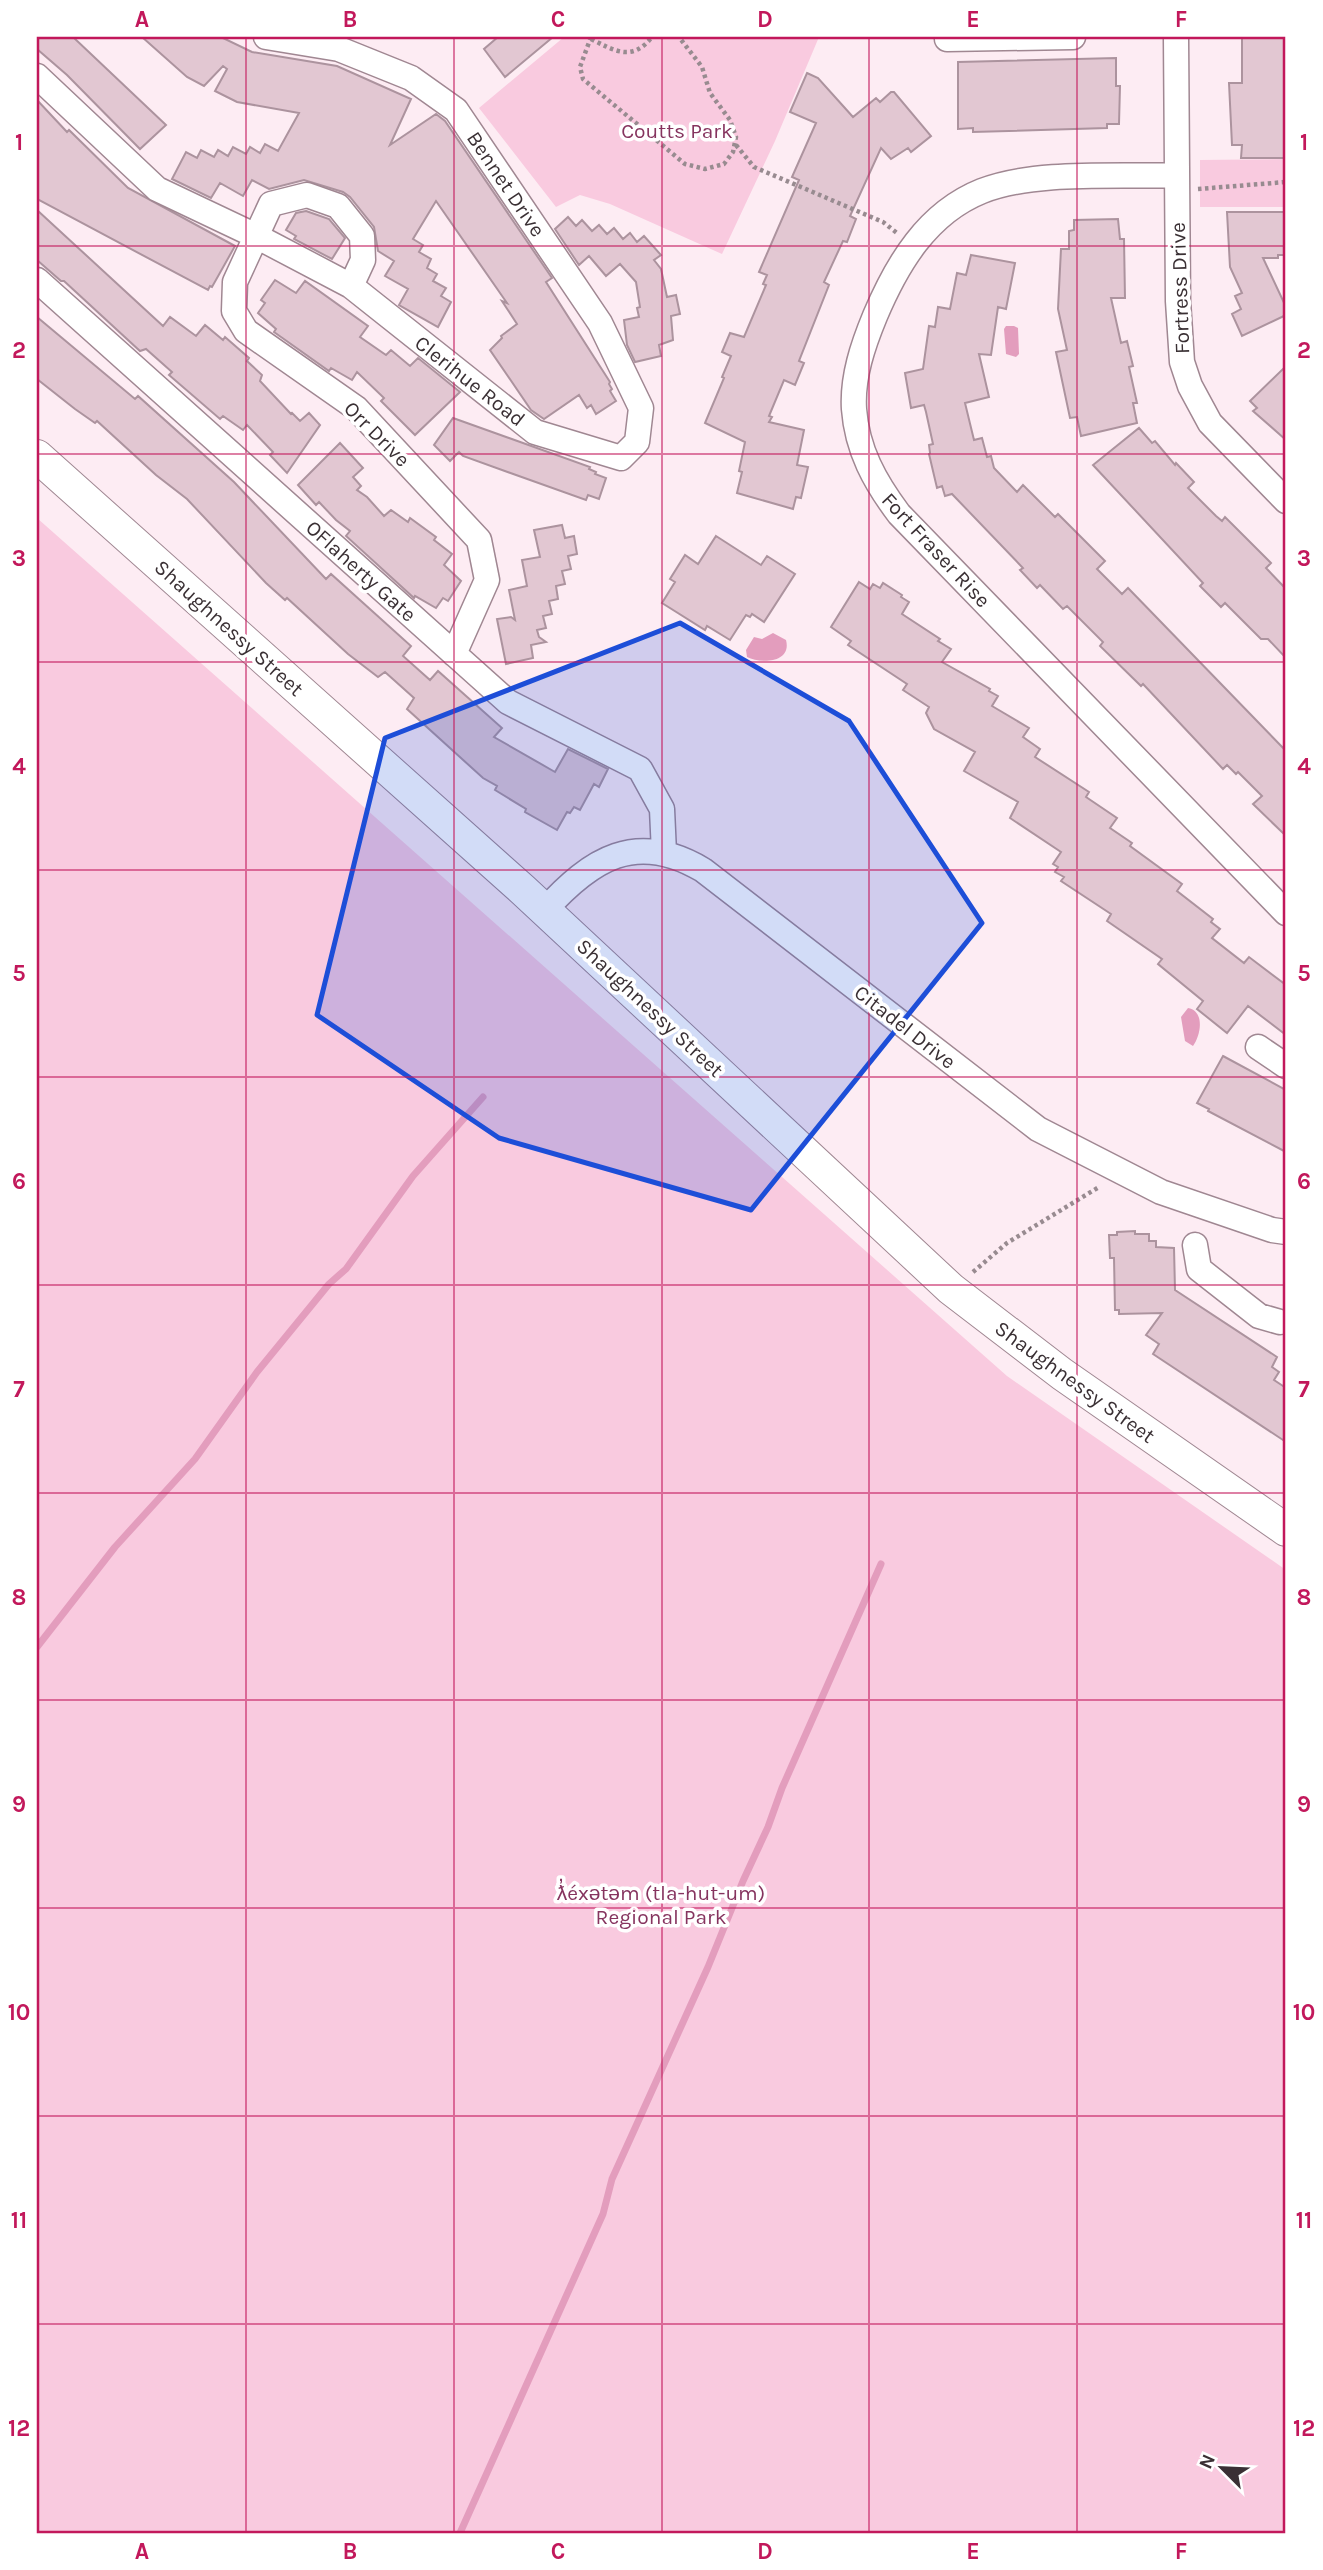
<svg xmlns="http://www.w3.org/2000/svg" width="1323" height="2570" font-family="Karla,sans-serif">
  <rect width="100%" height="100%" fill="#fdecf3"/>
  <path fill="#f9cadf" d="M564,37h255l-44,104 -53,113 -112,-50 -30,-9 -24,12 -77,-99z
    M1286,159v48h-86v-47z
    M37,518l970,858 279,194v963h-1249z"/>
  <path fill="#e39dbd" d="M1006,326h8l4,2 1,26 -3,3 -10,-3 -2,-25z
    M773,633l13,7c6,23 -25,24 -39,17l-1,-7 8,-13 8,2z
    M1188,1008c17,3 13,27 5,38l-8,-5 -4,-24z"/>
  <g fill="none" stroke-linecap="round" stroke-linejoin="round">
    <path stroke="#e39dbd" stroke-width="7" d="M37,1647l78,-100 80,-88 62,-87 72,-88 17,-15 67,-93 70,-79
      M460,2533l143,-319 9,-35 96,-212 35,-86 25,-54 14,-39 99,-224"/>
  </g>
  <path fill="#e2c7d2" stroke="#ac939e" stroke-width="2" d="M37,37h36l93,88 -26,24 -73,-74 -30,-26z
    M142,37h79l31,15 85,14 74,33 -21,46 46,-31 9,7 107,157 -6,4 64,100 -1,2 3,5 -2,2 6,10 -20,13 -5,-9 -4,3 -8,-13 -35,24 -13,-9 -41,-60 12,-12 -1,-2 16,-12 -15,-23 5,2 -71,-102 -23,38 10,6 -4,7 12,7 -4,9 10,6 -4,7 13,7 -5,8 10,6 -13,25 -39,-22 9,-16 -23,-13 9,-15 -16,-10 -4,-24 -24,-30 -7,-5 -39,-12 -35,9 -17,-9 -9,16 -23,-13 -9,15 -39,-19 14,-27 11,6 4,-8 13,7 4,-7 10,6 5,-9 13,7 4,-7 10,6 5,-9 13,7 21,-38 -62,-11 -22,-11 12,-22 -4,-3 -19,20 -17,-9z
    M498,37h55l-48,40 -21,-28z
    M1242,37h44v121h-45l1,-13h-10l-3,-62h13z
    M1116,58v28h4l-1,38h-12v4l-134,4v-4l-15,1v-67z
    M807,73l11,5 35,39 23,-19 4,4 11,-10h3l37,44 -20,16 -3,-4 -17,11 -10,-11 -31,68 6,3 -9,23 -4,-1 -19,41 5,3 -30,76 5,2 -9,22 -11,-5 -15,36 3,1 -3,5 35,8 -7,35 11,2 -7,31 -5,-1 -3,12 -56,-16 5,-21 -3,-1 6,-29 -40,-19 19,-45 -2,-1 9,-21 -9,-4 8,-19 14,4 22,-52 -3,-1 4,-9 -8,-3 40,-92 -7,-3 24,-54 -26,-11z
    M37,100l30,32 2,-2 59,58 107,58 -23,41 -2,-1 -2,4 -171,-91z
    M37,210l126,116 7,-9 26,19 9,-11 18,15 2,-3 24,21 -2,3 15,14 -2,6 31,33 1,-1 8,8 9,-8 11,12 -33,48 -17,-18 3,-3 -26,-27 -4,5 -20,-14 -3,3 -51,-44 3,-3 -26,-23 -6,2 -76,-70h-3l-24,-21z
    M306,211l23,8 16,19 -13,21 -38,-20 2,-3 -10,-6 10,-17z
    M1227,212h59v43h-8v3h-15l23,49v8l-44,21 -10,-22 9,-5 -6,-13 7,-3 -12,-26z
    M568,217l8,9 6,-6 10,11 7,-6 8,9 7,-6 9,11 7,-6 7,9 7,-6 17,19 -7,5 7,9 6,28 9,-2 4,19 -9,2 2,24 -14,5 2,11 -26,6 -8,-17 -3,-25 15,-3 -2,-9 3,-1 -4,-25 -16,-18 -14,12 -17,-20 -10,9 -24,-36z
    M1118,219l2,20h4l1,59h-14l10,45 6,-2 6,25 -4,1 8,36h-4l4,20 -56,13 -4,-19 -7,1 -14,-66 11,-2 -9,-41 3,-60h8v-18l5,-1v-10z
    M971,255l44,8 -9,46 -8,-2 -7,48 -12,-1 10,43 -24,6 9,37 8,-2 5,19 4,-1 3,12 23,24 6,-7 32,32 3,-3 47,47 -8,8 25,25 6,-6 158,163v85l-33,-32 9,-8 -24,-24 -2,2 -9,-9 -4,4 -80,-85 -2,2 -41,-40 3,-4 -36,-36 -4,3 -23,-24 -3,3 -17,-18 3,-2 -71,-74 -7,2 -3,-10 -5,2 -8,-34 1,-1 -1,-8 4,-1 -7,-32 -2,-7 -13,3 -6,-35 18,-4 6,-43 6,1 3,-20 12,2 7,-36 9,2z
    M275,280l21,13 9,-12 63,45 -8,11 26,18 5,-5 19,16 8,-8 42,34 -45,43 -34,-34 3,-3 -27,-26 -5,8 -21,-12 -2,3 -55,-39 2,-3 -18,-16 7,-10 -4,-3z
    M37,317l98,82 3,-3 96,86 92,97 5,-5 80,72 -8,10 27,24 8,-9 64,57 -8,9 61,35 13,-23 40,20 -9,18 -5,-3 -14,26 -6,-3 -4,6 -3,-1 -10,18 -32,-18 1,-3 -31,-19 2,-4 -14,-8 -76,-69 7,-11 -29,-26 -7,5 -30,-23 -61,-56 -2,2 -19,-17 -79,-84 -31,-24 -59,-54 -2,2 -20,-14 -38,-30z
    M1286,366v74l-33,-29 4,-3 -7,-7z
    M453,418l137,49 -1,2 7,3 -1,2 11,4 -7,21 -11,-4 -2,5 -123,-44 -4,-4 -9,9 -16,-16z
    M1139,428l13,15 3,-2 20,24 1,-2 18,19 -6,6 28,28 6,5 3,-4 46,46 -5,5 20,21v69l-18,-19h-7l-36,-36 -4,4 -21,-21 3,-3 -110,-118z
    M340,443l23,25 -10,9 8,9 -4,4 10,7 17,19 7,-6 17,12 2,-4 26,19 -2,3 18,14 -8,11 17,16 -13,20 -5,-3 -7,10 -21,-12 -1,2 -68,-62 4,-5 -14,-11 -17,-18 -3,3 -18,-20z
    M562,525l3,13 9,-2 3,18 -9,2 3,13 -9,2 3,13 -9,2 2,13 -9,2 3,13 -9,2 3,12 -9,2 2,7 7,5 -15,3 2,13 -27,6 -9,-45 14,-2 4,3 -6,-30 18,-4 -5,-26 18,-3 -6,-27z
    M716,536l45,29 6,-9 28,18 -31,48 -12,-8 -2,3 -4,-2 -16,25 -23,-14 -2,4 -43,-27 13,-21 -5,-3 15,-24 13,9z
    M859,582l11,7 3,-5 7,4 3,-5 19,12 -1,2 8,5 -7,12 38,25 -2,2 13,8 -9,13 48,27 -1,2 9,5 -6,10 37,22 -6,9 17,12 -5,8 54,35 -3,5 31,21 -7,10 22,15 -2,3 52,38 -5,7 36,28 -2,3 9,7 -8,9 32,25 5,-6 37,28v50l-38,-29 -21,27 -30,-24 6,-8 -45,-37 4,-5 -55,-38 4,-7 -50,-33 3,-4 -9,-5 3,-5 -5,-3 8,-12 -51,-34 8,-16 -54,-31 11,-19 -41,-23 -8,-16 3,-6 -26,-17 4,-6 -59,-39 3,-4 -20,-14z
    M1223,1056l63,34v62l-78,-41 1,-2 -12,-6z
    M1135,1231v3h14v7h7v6l18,1 1,42 102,67 -5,10 7,5 -5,8 12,8v54l-133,-88 6,-10 -13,-9 16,-22 -43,1v-4h-4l-1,-52h-4l-1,-23h8v-3z"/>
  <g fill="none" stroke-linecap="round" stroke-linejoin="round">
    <defs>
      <path id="minor" d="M1176,37l2,264 4,61 8,24 20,37 76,78
        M947,39l126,-2
        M37,76l120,113 99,47 95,50 184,146 86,26 16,-16 4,-34 -41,-85 -144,-213 -45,-32 -72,-29 -73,-12
        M1177,175c-58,2 -142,-5 -195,16 -55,22 -85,73 -107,125 -12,29 -23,61 -21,93 3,41 21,73 45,105l387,399
        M37,280l471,422 132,67 22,40 2,44
        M351,286l12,-26 -1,-24 -24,-30 -31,-11 -36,9 -36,78 -1,29 12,20 110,77 123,132 8,40 -33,74
        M545,910c46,-51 91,-80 158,-40l335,259 123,63 111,38 14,2
        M1258,1047l28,19
        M1195,1245l4,24 60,47 21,6"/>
      <path id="major" d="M37,456l486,434 428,399 111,85 224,156"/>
    </defs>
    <use href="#minor" stroke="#a08792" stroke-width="27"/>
    <use href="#major" stroke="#a08792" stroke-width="34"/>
    <path stroke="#988b90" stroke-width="4.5" stroke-dasharray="3.5 3.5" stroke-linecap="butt" d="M591,37l-11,30 3,12 102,85 20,5 19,-5 9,-12 3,-15 -6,-17 -20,-27 -8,-26 -23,-30
      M591,39c24,12 41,23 61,-2
      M736,145l18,22 129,55 14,11
      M1198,189l88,-7
      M973,1272l34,-29 92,-56"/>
    <use href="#minor" stroke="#fff" stroke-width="24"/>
    <use href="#major" stroke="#fff" stroke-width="32"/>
  </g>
  <path fill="#1d4ed8" fill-opacity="0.2" stroke="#1d4ed8" stroke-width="5" stroke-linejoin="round" d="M680,623l169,98 133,202 -231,287 -252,-72 -182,-123 68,-277z"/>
  <path fill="none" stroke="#c2185b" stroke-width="2" stroke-opacity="0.55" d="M246,37v2496M454,37v2496M662,37v2496M869,37v2496M1077,37v2496M37,246h1249M37,454h1249M37,662h1249M37,870h1249M37,1077h1249M37,1285h1249M37,1493h1249M37,1700h1249M37,1908h1249M37,2116h1249M37,2324h1249"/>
  <g text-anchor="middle" stroke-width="7" stroke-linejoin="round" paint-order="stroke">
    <g font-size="21" fill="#86345f" stroke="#fff">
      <text x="677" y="138">Coutts Park</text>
      <text x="661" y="1900">ƛ̓éxətəm (tla-hut-um)<tspan x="661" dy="24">Regional Park</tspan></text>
    </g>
    <g font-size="21" fill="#3a3034" stroke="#fff">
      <text transform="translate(506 184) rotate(56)" y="7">Bennet Drive</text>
      <text transform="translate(1180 288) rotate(-92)" y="7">Fortress Drive</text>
      <text transform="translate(470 381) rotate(38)" y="7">Clerihue Road</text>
      <text transform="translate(377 434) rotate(45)" y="7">Orr Drive</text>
      <text transform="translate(936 550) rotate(47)" y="7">Fort Fraser Rise</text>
      <text transform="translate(361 571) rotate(42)" y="7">OFlaherty Gate</text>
      <text transform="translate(229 628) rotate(42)" y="7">Shaughnessy Street</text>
      <text transform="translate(650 1008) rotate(43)" y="7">Shaughnessy Street</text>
      <text transform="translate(905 1027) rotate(38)" y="7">Citadel Drive</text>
      <text transform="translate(1075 1382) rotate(36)" y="7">Shaughnessy Street</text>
    </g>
  </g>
  <rect width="1323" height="2570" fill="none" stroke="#ffffff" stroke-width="77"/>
  <g transform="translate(1222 2468) rotate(294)" stroke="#ffffff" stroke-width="5" paint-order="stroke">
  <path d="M0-5L12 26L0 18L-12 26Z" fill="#3a3034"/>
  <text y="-10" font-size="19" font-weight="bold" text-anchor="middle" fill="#3a3034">N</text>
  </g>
  <rect x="38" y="38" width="1246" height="2494" fill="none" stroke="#c2185b" stroke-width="2.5"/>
  <g font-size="23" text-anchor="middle" font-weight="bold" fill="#c2185b">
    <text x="142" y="27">A</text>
    <text x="350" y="27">B</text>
    <text x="558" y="27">C</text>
    <text x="765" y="27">D</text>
    <text x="973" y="27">E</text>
    <text x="1181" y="27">F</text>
    <text x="19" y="150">1</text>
    <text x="1304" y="150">1</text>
    <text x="19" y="358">2</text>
    <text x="1304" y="358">2</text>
    <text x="19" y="566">3</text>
    <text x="1304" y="566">3</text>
    <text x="19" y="774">4</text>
    <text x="1304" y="774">4</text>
    <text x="19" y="981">5</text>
    <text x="1304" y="981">5</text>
    <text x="19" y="1189">6</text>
    <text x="1304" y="1189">6</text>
    <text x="19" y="1397">7</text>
    <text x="1304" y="1397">7</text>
    <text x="19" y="1605">8</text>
    <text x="1304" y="1605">8</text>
    <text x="19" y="1812">9</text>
    <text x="1304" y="1812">9</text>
    <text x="19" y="2020">10</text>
    <text x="1304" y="2020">10</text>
    <text x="19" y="2228">11</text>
    <text x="1304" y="2228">11</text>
    <text x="19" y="2436">12</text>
    <text x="1304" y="2436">12</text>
    <text x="142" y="2559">A</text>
    <text x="350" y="2559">B</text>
    <text x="558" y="2559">C</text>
    <text x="765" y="2559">D</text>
    <text x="973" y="2559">E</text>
    <text x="1181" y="2559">F</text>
  </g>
</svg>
